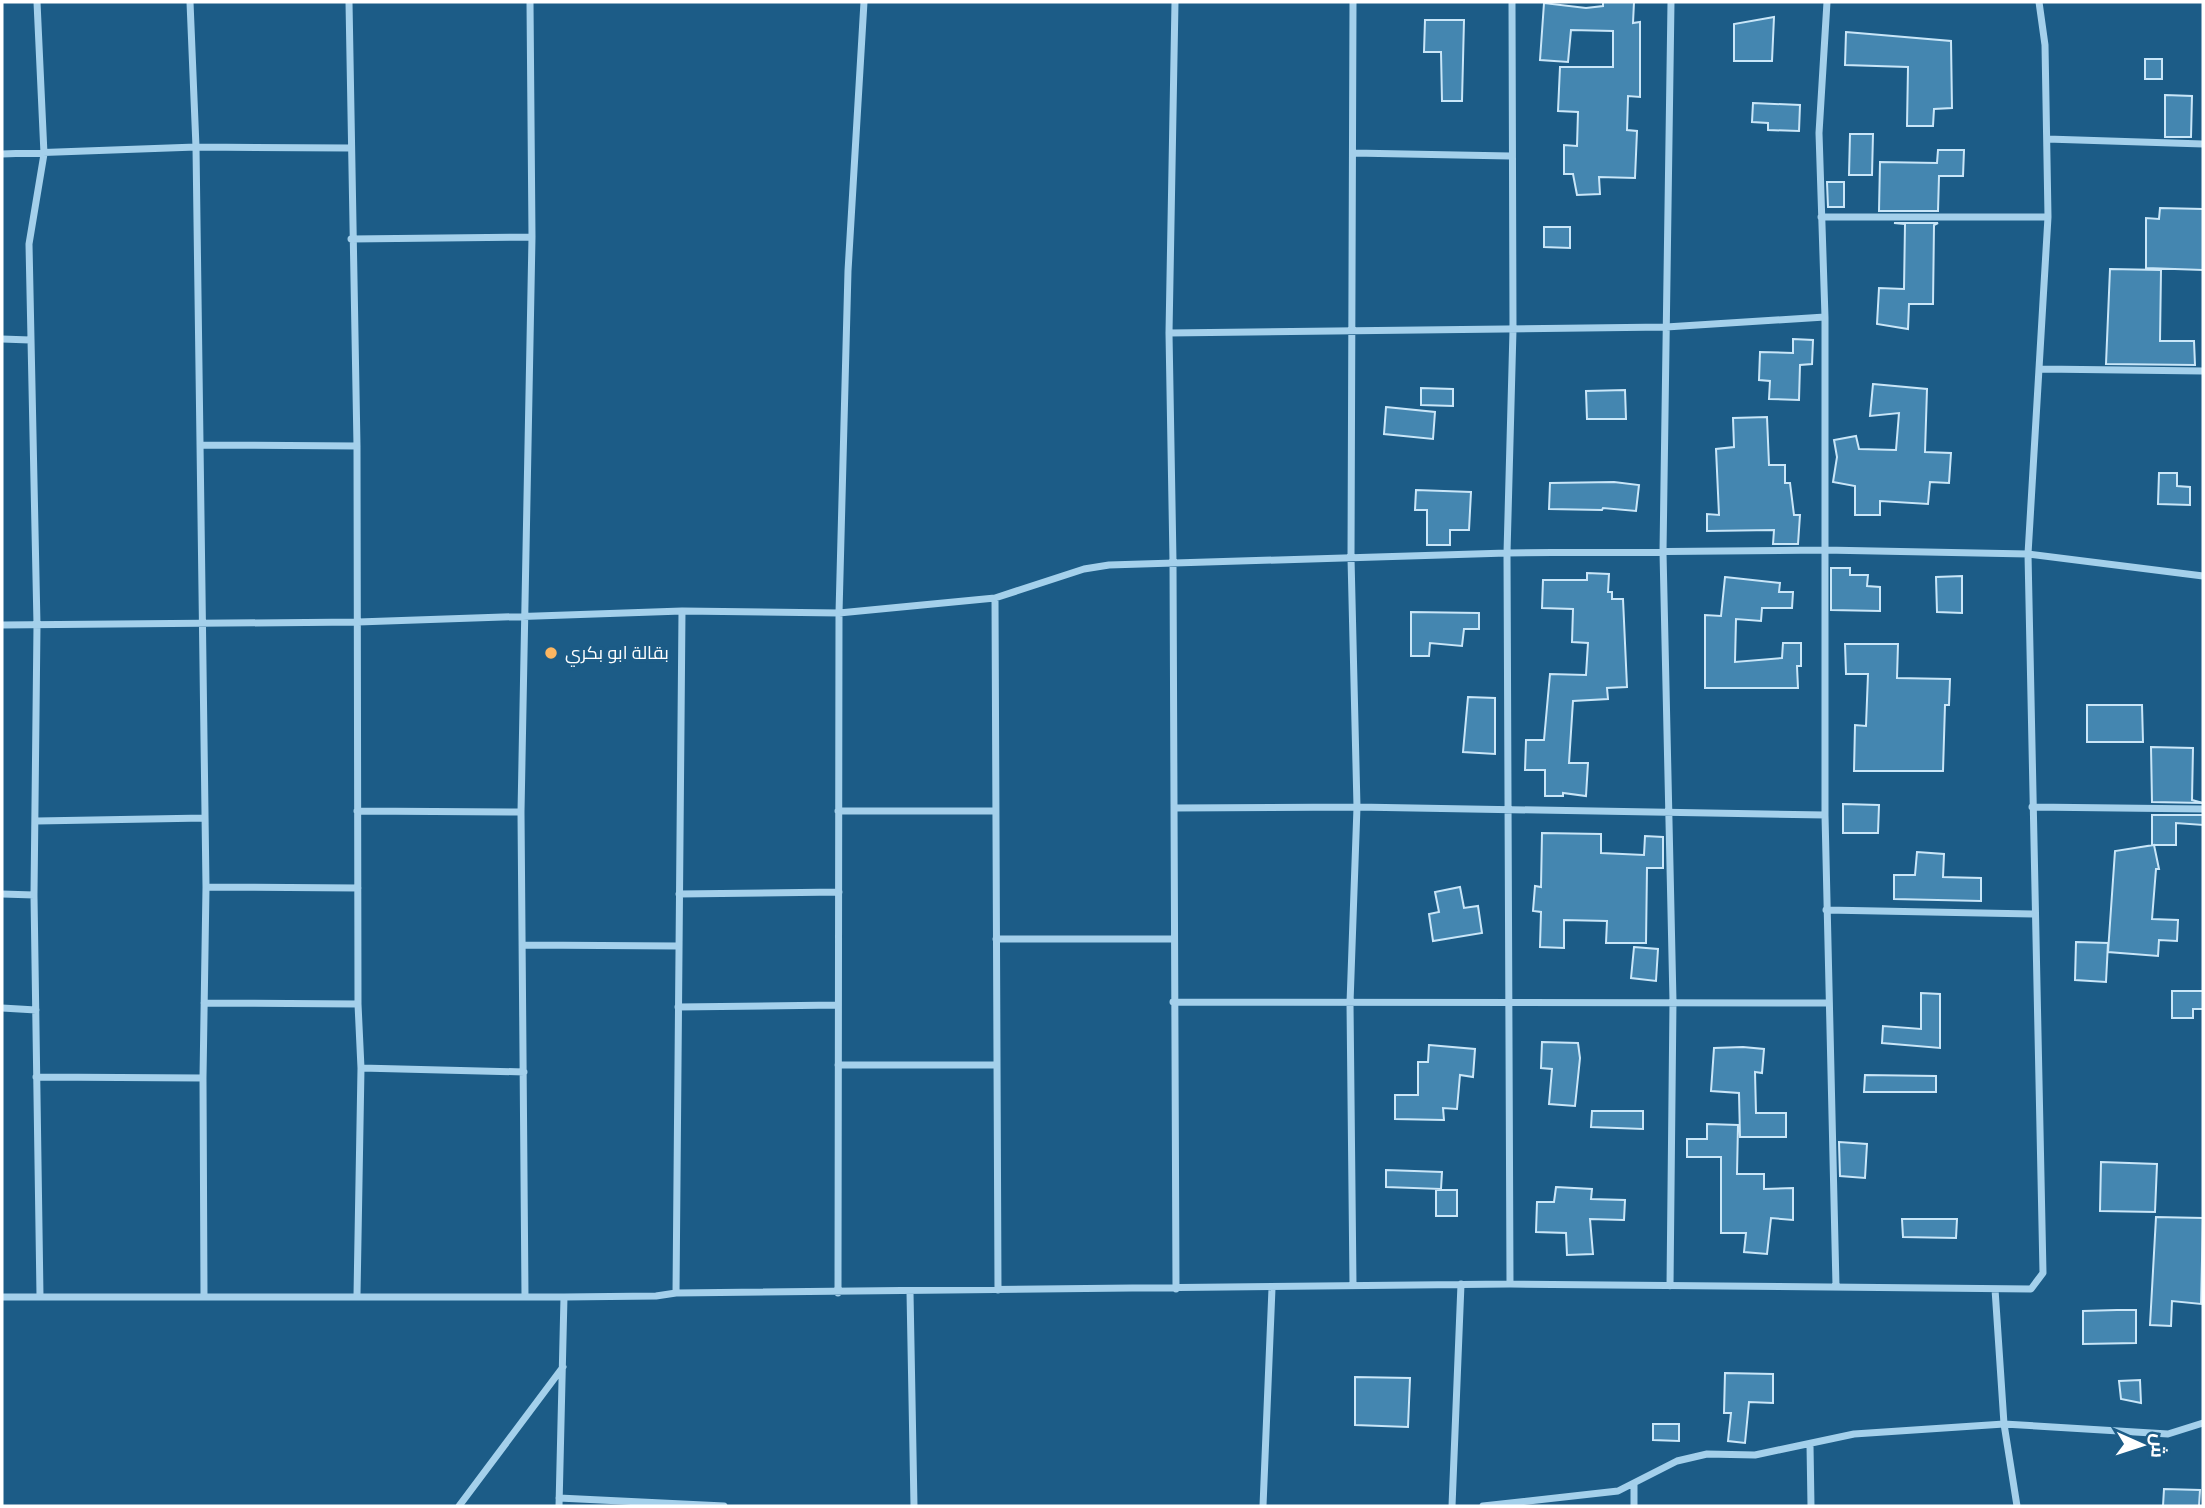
<svg xmlns="http://www.w3.org/2000/svg" width="2205" height="1508" font-family="'IBM Plex Sans',Cairo,sans-serif">
  <rect width="100%" height="100%" fill="#1c5c87"/>
  <path fill="#4486b0" stroke="#c9e6f8" stroke-width="2" d="M1603,2h31l-1,21 7,-1v75l-12,-1 -1,34 10,1 -2,47 -36,-1 1,17 -23,1 -4,-21h-9v-29l13,1 1,-34 -20,-1 2,-44h53v-36l-42,-1 -3,32 -28,-2 4,-57 42,5 17,-2z
    M1774,17l-2,44h-38v-37z
    M1425,20h39l-2,81h-20l-1,-49h-17z
    M1846,32l105,9 1,67 -18,1 -1,17h-26l1,-59 -63,-2z
    M2145,59h17v20h-17z
    M2165,95l27,1 -1,41h-26z
    M1753,103l47,2 -1,26 -31,-1v-7l-16,-1z
    M1850,134h23l-1,41h-23z
    M1938,150h26l-1,26h-24l-1,35h-59l1,-49 57,1z
    M1827,182h17v25h-16z
    M2160,208l43,1v61l-57,-2v-50l13,1z
    M1894,223h44l-4,2 -1,79h-24l-1,25 -31,-5 2,-36 25,1 1,-65z
    M1544,227h26v21l-26,-1z
    M2110,269l51,1 -1,71h34l1,24 -89,-1z
    M1793,339l20,1 -1,24 -12,1 -1,35 -30,-1 1,-18 -11,-1 1,-28 33,1z
    M1873,384l54,5 -2,63 26,1 -2,30 -19,-1 -2,22 -48,-3v14h-25v-29l-22,-4 4,-25 -3,-17 22,-4 3,13 37,1 3,-37 -29,3z
    M1421,388l32,1v17l-32,-1z
    M1625,390l1,29h-39l-1,-28z
    M1386,407l49,5 -2,27 -49,-5z
    M1767,417l2,48h16v18h5l4,32h6l-2,29h-25l1,-14 -67,1v-17l12,1 -3,-66 18,-2 -1,-29z
    M2159,473h18v13l13,1v18l-32,-1z
    M1614,482l25,3 -3,26 -33,-3 -1,2 -53,-1 1,-26z
    M1416,490l55,2 -2,38h-19v15h-23v-35h-12z
    M1831,568h19v7h18l-1,11 13,1v24l-49,-1z
    M1587,573l22,1 -1,18h4v7h11l4,88 -20,1 1,11 -35,2 -4,62h19l-2,33 -23,-3v3h-18v-26h-20l1,-30h18l6,-66 36,1 2,-32 -16,-1 1,-33 -31,-1 1,-28h44z
    M1962,576v37l-25,-1 -1,-35z
    M1725,577l55,6 -1,9h14l-1,16h-30l-1,13 -25,-2 -1,43 47,-4 1,-15h18v23h-4l1,22h-93v-73l16,1z
    M1411,612l68,1v16h-15l-2,17 -32,-3 -1,13h-18z
    M1845,644h53l-1,34 53,1 -1,26h-4l-2,66h-89l1,-46 11,1 2,-52h-22z
    M1468,697l27,1v56l-32,-2z
    M2087,705h55l1,37h-56z
    M2151,747l42,1 -1,52 11,3 -51,-1z
    M1843,804l36,1 -1,28h-35z
    M2152,815h51v10l-27,-2v22h-24z
    M1542,833l59,1v19l43,2 1,-19 18,1v31h-16l-1,75h-40l1,-22 -43,-1v28l-24,-1 1,-35 -8,-1 2,-25 6,1z
    M2154,845l5,24h-3l-4,50 26,1 -1,21 -18,-1 -1,16 -50,-4 7,-101z
    M1917,852l27,2 -1,23 38,1v23l-87,-2v-24h21z
    M1460,887l4,21 14,-2 4,27 -49,8 -4,-27 10,-2 -4,-20z
    M2076,942l32,1 -2,39 -31,-2z
    M1634,947l24,2 -2,32 -25,-3z
    M2172,991h31v18h-10v9h-21z
    M1921,993l19,1v54l-58,-5 1,-17 38,3z
    M1542,1042l36,1 2,15 -5,48 -26,-2 3,-35 -11,-1z
    M1429,1045l46,4 -2,28 -13,-2 -3,34 -14,-1 1,12 -49,-1v-24h23v-33h10z
    M1743,1047l21,2 -2,24 -7,-1 1,41h30v24h-46l-1,-44 -28,-2 3,-43z
    M1865,1075l71,1v16h-72z
    M1592,1111h51v18l-52,-2z
    M1707,1124l31,1 -1,49h27v15l29,-1v32l-22,-2 -4,36 -23,-2 2,-19h-25v-76h-34v-18h20z
    M1839,1142l28,2 -2,34 -25,-2z
    M2101,1162l56,2 -2,48 -55,-1z
    M1386,1170l56,2 -1,17 -55,-2z
    M1556,1187l36,2 -1,10 34,1 -1,20 -34,-1 3,35 -26,1 -1,-22 -30,-1 1,-30h17z
    M1436,1190h21v26h-21z
    M2156,1217l47,1 -2,86 -29,-3 -1,25 -21,-1z
    M1902,1219h55l-1,19 -53,-1z
    M2117,1310h19v33l-53,1v-33z
    M1725,1373l48,1v29l-24,-1 -4,41 -17,-2 3,-28h-7z
    M1355,1377l55,1 -2,49 -53,-2z
    M2140,1380l1,23 -20,-4 -2,-18z
    M1653,1424h26v17l-26,-1z
    M2164,1489l36,1 -1,16h-36z"/>
  <g fill="none" stroke-linecap="round" stroke-linejoin="round">
    <path stroke="#a4d0eb" stroke-width="7" d="M37,2l7,152 -15,90 8,381 -3,270 6,401
      M190,2l6,145 10,740 -3,191 1,217
      M349,2l8,444 1,558 3,64 -4,227
      M1175,2l-6,331 4,228 3,728
      M1353,2l-2,556 6,249 -7,196 3,282
      M1827,2l-8,131 6,184v498l11,471
      M2047,139l156,5
      M1353,153l157,3
      M2,154l194,-7 154,1
      M1821,217h227
      M351,239l181,-2
      M1169,333l497,-6 159,-10
      M2,339l28,1
      M2041,369l162,2
      M200,445l157,1
      M995,598l3,692
      M2,625l356,-3 324,-11 157,2 156,-15 89,-29 25,-4 398,-12 317,-3 204,4 175,22
      M2032,807l171,2
      M1174,808l183,-1 468,8
      M357,811l164,1
      M838,811h156
      M37,821l168,-3
      M206,887l152,1
      M2,894l32,1
      M679,894l160,-2
      M1826,910l207,4
      M996,939h178
      M524,945l154,1
      M1173,1002l655,1
      M204,1003l154,1
      M678,1007l160,-2
      M2,1008l34,2
      M838,1065h158
      M361,1068l163,4
      M36,1077l167,1
      M1510,1284l-3,-731 6,-223 -1,-328
      M1670,1286l3,-285 -10,-449 8,-550
      M910,1292l4,214
      M676,1293l6,-682
      M838,1293l1,-680 9,-342 16,-269
      M525,1296l-4,-484 11,-575 -2,-235
      M2,1297h562l92,-1 20,-3 834,-9 521,5 12,-16 -15,-719 20,-337 -3,-172 -6,-43
      M1810,1445l1,61
      M1634,1485v21
      M559,1498l165,8
      M459,1506l104,-139
      M559,1506l5,-209
      M1263,1506l9,-218
      M1452,1506l9,-222
      M1483,1506l135,-15 59,-30 30,-7 48,1 99,-21 150,-10 -9,-135
      M2017,1506l-13,-82 164,10 35,-11"/>
  </g>
  <circle fill="#fcb661" stroke="#1c5c87" stroke-width="2.5" cx="551" cy="653" r="7"/>
  <g text-anchor="middle" stroke-width="7" stroke-linejoin="round" paint-order="stroke">
    <g font-size="18" fill="#fff" stroke="#1c5c87" text-anchor="start">
      <text x="565" y="659">بقالة ابو بكري</text>
    </g>
  </g>
  <rect width="2205" height="1508" fill="none" stroke="#ffffff" stroke-width="7"/>
  <g transform="translate(2142 1445) rotate(93)" stroke="#1c5c87" stroke-width="5" paint-order="stroke">
  <path d="M0-5L12 26L0 18L-12 26Z" fill="#ffffff"/>
  <text y="-10" font-size="19" font-weight="bold" text-anchor="middle" fill="#ffffff">ش</text>
  </g>
</svg>
